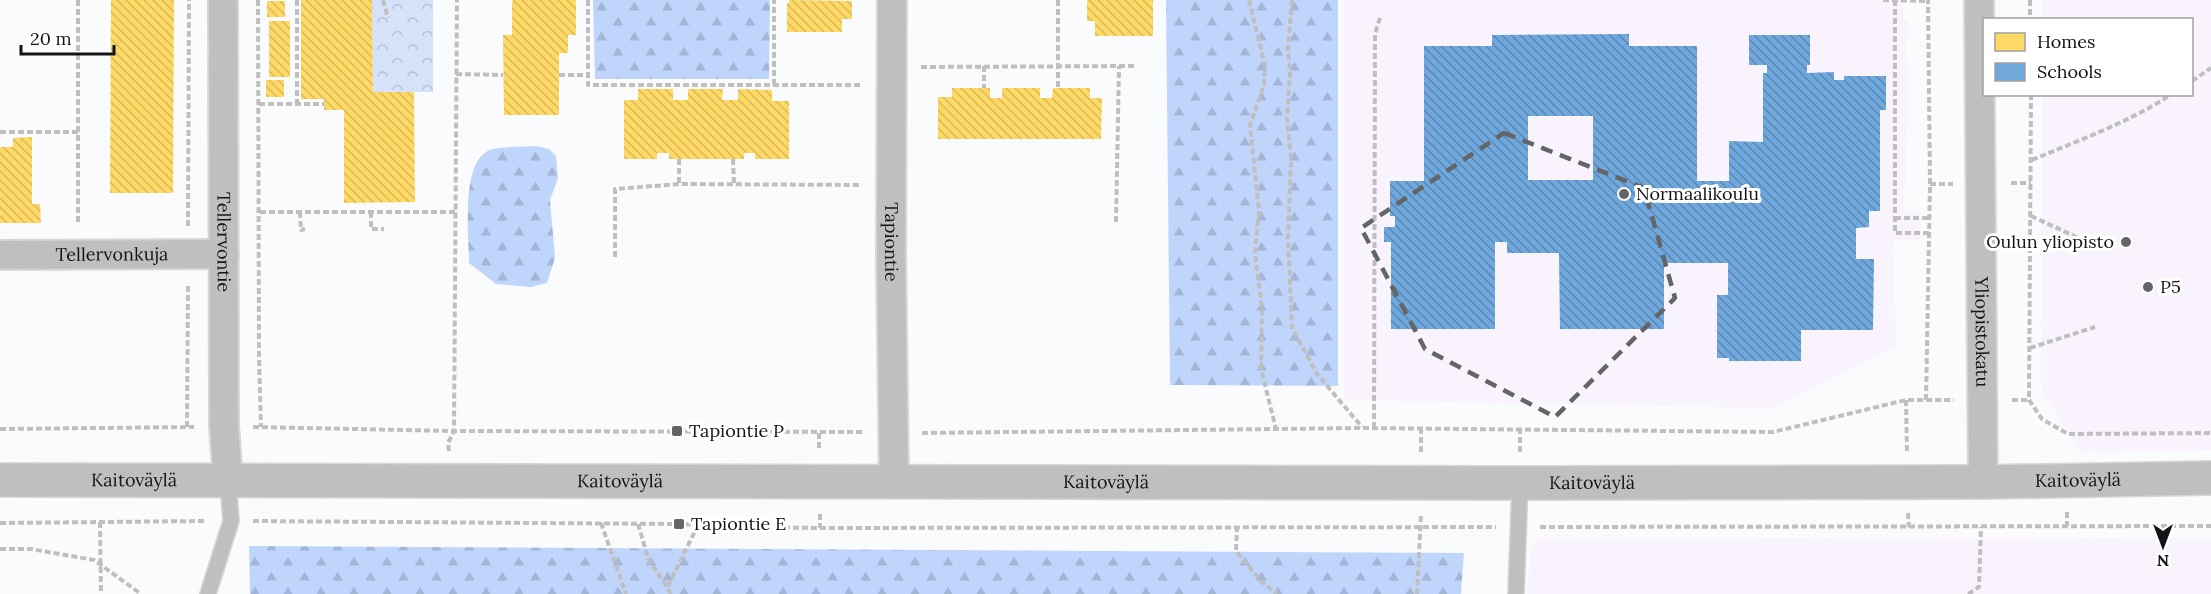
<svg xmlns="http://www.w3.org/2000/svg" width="2211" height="594" font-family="Lora,serif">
  <defs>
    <pattern id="forest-firs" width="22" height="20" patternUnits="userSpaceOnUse" patternTransform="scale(1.5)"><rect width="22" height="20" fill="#c0d5fb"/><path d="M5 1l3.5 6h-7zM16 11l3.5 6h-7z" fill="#a4b6d6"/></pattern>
    <pattern id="park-crowns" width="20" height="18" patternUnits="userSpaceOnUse" patternTransform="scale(1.5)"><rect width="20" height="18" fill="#d6e2f9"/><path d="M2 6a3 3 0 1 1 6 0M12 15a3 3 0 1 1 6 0" fill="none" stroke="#b7c1d5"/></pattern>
    <pattern id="homes-back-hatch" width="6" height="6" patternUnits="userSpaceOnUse" patternTransform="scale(1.5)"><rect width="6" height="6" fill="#ffd966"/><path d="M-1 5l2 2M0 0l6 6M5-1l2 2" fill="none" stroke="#dab958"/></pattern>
    <pattern id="schools-back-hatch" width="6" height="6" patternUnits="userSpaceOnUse" patternTransform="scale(1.5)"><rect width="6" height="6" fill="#6fa8dc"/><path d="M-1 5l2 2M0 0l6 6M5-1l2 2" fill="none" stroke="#5a88b1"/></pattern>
  </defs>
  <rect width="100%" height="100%" fill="#fafbfd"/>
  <path fill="#f8f3fd" d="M1344,0h559v20l5,1v18h-3v22l3,1v44l-4,105 17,1v28h-28l3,106 -122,62 -430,-8z
    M2043,0h168v450l-130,1 -40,-61 1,-295 150,-1v-74l-149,-1z
    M1547,537l456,2 208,-2v57h-684l4,-44 6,-10z"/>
  <path fill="url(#forest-firs)" d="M593,0h177l-1,79h-174z
    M1166,0h172v386l-168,-1z
    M536,146l13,3 7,7 2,22 -8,22 5,58 -8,25 -16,4 -35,-3 -27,-21c0,-26 -9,-102 21,-113 11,-4 34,-3 46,-4z
    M249,546l1215,7 -3,41h-1211z"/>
  <path fill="url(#park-crowns)" d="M372,0h61v92h-60z"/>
  <path fill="url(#homes-back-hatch)" d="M111,0h63l-1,193h-63z
    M301,0h71l1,92h41l1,110 -71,1v-93h-20v-11h-23z
    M513,0h63v35h-8v18h-9v62h-55l-1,-80h9v-33z
    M789,0l63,1v18h-10v13h-55v-29h2z
    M1087,0h66v36h-58v-15h-8z
    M267,1h18v16h-18z
    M269,21h21v56h-21z
    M266,80h18v17h-18z
    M952,88h38v10h12v-10h38v10h12l1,-10h37v10h12l-1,41h-163v-42h14z
    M638,89h35v11h15v-11h35l-1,11h16v-11l34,1v11h17v58h-34v-6h-11v6h-75v-6h-12v6h-33v-59h14z
    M32,137v67h8l1,19h-41v-76h13v-9z"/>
  <path fill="url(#schools-back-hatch)" fill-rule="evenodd" d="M1629,34v12h68v135h32v-40l34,1v-69h4v-8h-18v-30h61v30h-3v8l27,-1v8h10v-4h42v34h-6v101h-11v16l-13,1v31h18l-1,71h-72v31h-72v-3h-12v-63h11v-32h-64v66h-104l-1,-76h-52v-11h-12v87h-104v-87h-7v-15h11v-11h-5v-35h34v-135h68v-11zM1528,116h65v64h-65z"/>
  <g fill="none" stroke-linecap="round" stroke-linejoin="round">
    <defs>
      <path id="service" d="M208,594l23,-73 -3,-39
        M1516,594l4,-111"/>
      <g id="minor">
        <path id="s1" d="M223,0l1,425 4,57"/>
        <path id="s2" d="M892,0l-1,256 3,226"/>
        <path id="s3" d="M1979,0l4,482"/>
        <path id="s4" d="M0,255l224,-1"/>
      </g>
      <g id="tertiary">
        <path id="s5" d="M0,480l1520,3 463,-1 228,-4"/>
      </g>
    </defs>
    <use href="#service" stroke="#d6d6d7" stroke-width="18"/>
    <use href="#minor" stroke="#d6d6d7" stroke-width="32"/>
    <use href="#tertiary" stroke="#d6d6d7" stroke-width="36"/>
    <path stroke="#bebfbe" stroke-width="4" stroke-dasharray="6 3" stroke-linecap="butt" d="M78,0v224
      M258,0l1,358 2,69
      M297,0v104
      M383,0l5,18
      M588,0v85h274
      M1058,0v88
      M1249,0l16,65 -1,20 -14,40 9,86 -4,42 7,56 -1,60 15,60
      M1292,0l-4,47 2,26 -3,45 4,42 -3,77 4,91 25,46 45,53
      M1883,0l44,1
      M1895,0v233h34
      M2030,0v20
      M984,66v22
      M921,67l213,-1
      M456,74l47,1
      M559,75h29
      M2192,81l19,-13
      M774,85v-85
      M2031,94l-2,306 13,19 26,15 143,-1
      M259,104h65
      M0,132h78
      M679,159v25
      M733,159l1,25
      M2032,160c47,-20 96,-37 140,-66
      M2011,183h20
      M1930,184h23
      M260,212h196
      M300,212l1,18 4,-1
      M371,212v17h13
      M2031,216l69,32
      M1895,218h34
      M1116,222l3,-156
      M188,226l1,-226
      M615,257v-68l64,-5 183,1
      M2030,348l65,-21
      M1906,400l1,52
      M1926,400l4,-216 -2,-184
      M2012,400h17
      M187,427l1,-143
      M253,427l201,4 409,1
      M1374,428l1,-394 5,-16
      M1520,428v24
      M0,429l194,-2
      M819,433v16
      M922,433l441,-5 410,4 133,-32h48
      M449,451l-1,-8 6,-12 3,-431
      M1421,452v-23
      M2067,512v14
      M1908,513l1,14
      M820,514v14
      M253,521l426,3 61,3 80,1 676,-1
      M100,522l1,72
      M0,523l206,-2
      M601,523l25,71
      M638,524l11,37 18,26
      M1237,526l-1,25 25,30 16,13
      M1540,527l671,-1
      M0,549h31l63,11 47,34
      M671,594l-4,-6 31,-63
      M1417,594l4,-80
      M1968,594l11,-7 2,-60"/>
    <use href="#service" stroke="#bebfbf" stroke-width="15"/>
    <use href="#minor" stroke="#bebfbf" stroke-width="28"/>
    <use href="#tertiary" stroke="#bebfbf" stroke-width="33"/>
  </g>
  <path fill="none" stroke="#646566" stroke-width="4.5" stroke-dasharray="12 8" stroke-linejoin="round" d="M1504,133l140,55 31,110 -120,119 -130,-68 -64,-121z"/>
  <g fill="#646566" stroke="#fff" stroke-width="2">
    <circle cx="1624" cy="194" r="6"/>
    <circle cx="2126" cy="242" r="6"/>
    <circle cx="2148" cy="287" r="6"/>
    <rect x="671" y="425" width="12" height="12" rx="3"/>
    <rect x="673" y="518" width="12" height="12" rx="3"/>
  </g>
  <g text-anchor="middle" stroke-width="6" stroke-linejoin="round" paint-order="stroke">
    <g font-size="18" fill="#131415" stroke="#fff" text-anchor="start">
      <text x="1636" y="200">Normaalikoulu</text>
      <text x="2114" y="248" text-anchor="end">Oulun yliopisto</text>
      <text x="2160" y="293">P5</text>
      <text x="689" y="437">Tapiontie P</text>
      <text x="691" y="530">Tapiontie E</text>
    </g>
    <g font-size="18" fill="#131415" stroke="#fff">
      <text dy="6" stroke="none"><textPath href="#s1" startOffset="242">Tellervontie</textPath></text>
      <text dy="6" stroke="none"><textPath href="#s2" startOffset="242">Tapiontie</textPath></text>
      <text dy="6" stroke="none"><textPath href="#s4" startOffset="112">Tellervonkuja</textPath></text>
      <text dy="6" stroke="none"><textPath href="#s3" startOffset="332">Yliopistokatu</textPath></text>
      <text dy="6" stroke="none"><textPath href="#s5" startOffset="2078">Kaitoväylä</textPath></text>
      <text dy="6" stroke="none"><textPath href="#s5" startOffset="134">Kaitoväylä</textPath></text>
      <text dy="6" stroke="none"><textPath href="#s5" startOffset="620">Kaitoväylä</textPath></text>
      <text dy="6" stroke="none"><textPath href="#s5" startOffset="1106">Kaitoväylä</textPath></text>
      <text dy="6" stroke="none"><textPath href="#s5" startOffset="1592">Kaitoväylä</textPath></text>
    </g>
  </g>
  <rect x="1983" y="18" width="210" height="78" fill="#ffffff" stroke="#a1a1a1" stroke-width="1.5"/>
  <rect x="1995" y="33" width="30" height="18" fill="#ffd966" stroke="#a1a1a1" stroke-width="1.5"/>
  <text x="2037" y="48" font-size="18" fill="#131415">Homes</text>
  <rect x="1995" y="63" width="30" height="18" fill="#6fa8dc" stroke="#a1a1a1" stroke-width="1.5"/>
  <text x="2037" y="78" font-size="18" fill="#131415">Schools</text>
  <g transform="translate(2163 546) rotate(180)" stroke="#ffffff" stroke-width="4.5" paint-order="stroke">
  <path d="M0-4.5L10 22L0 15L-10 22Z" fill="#131415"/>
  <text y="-9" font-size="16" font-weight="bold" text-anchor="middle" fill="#131415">N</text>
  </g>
  <path d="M21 45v9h93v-9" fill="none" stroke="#131415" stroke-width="3"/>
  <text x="30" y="45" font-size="18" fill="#131415" stroke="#ffffff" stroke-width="4.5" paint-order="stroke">20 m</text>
</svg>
